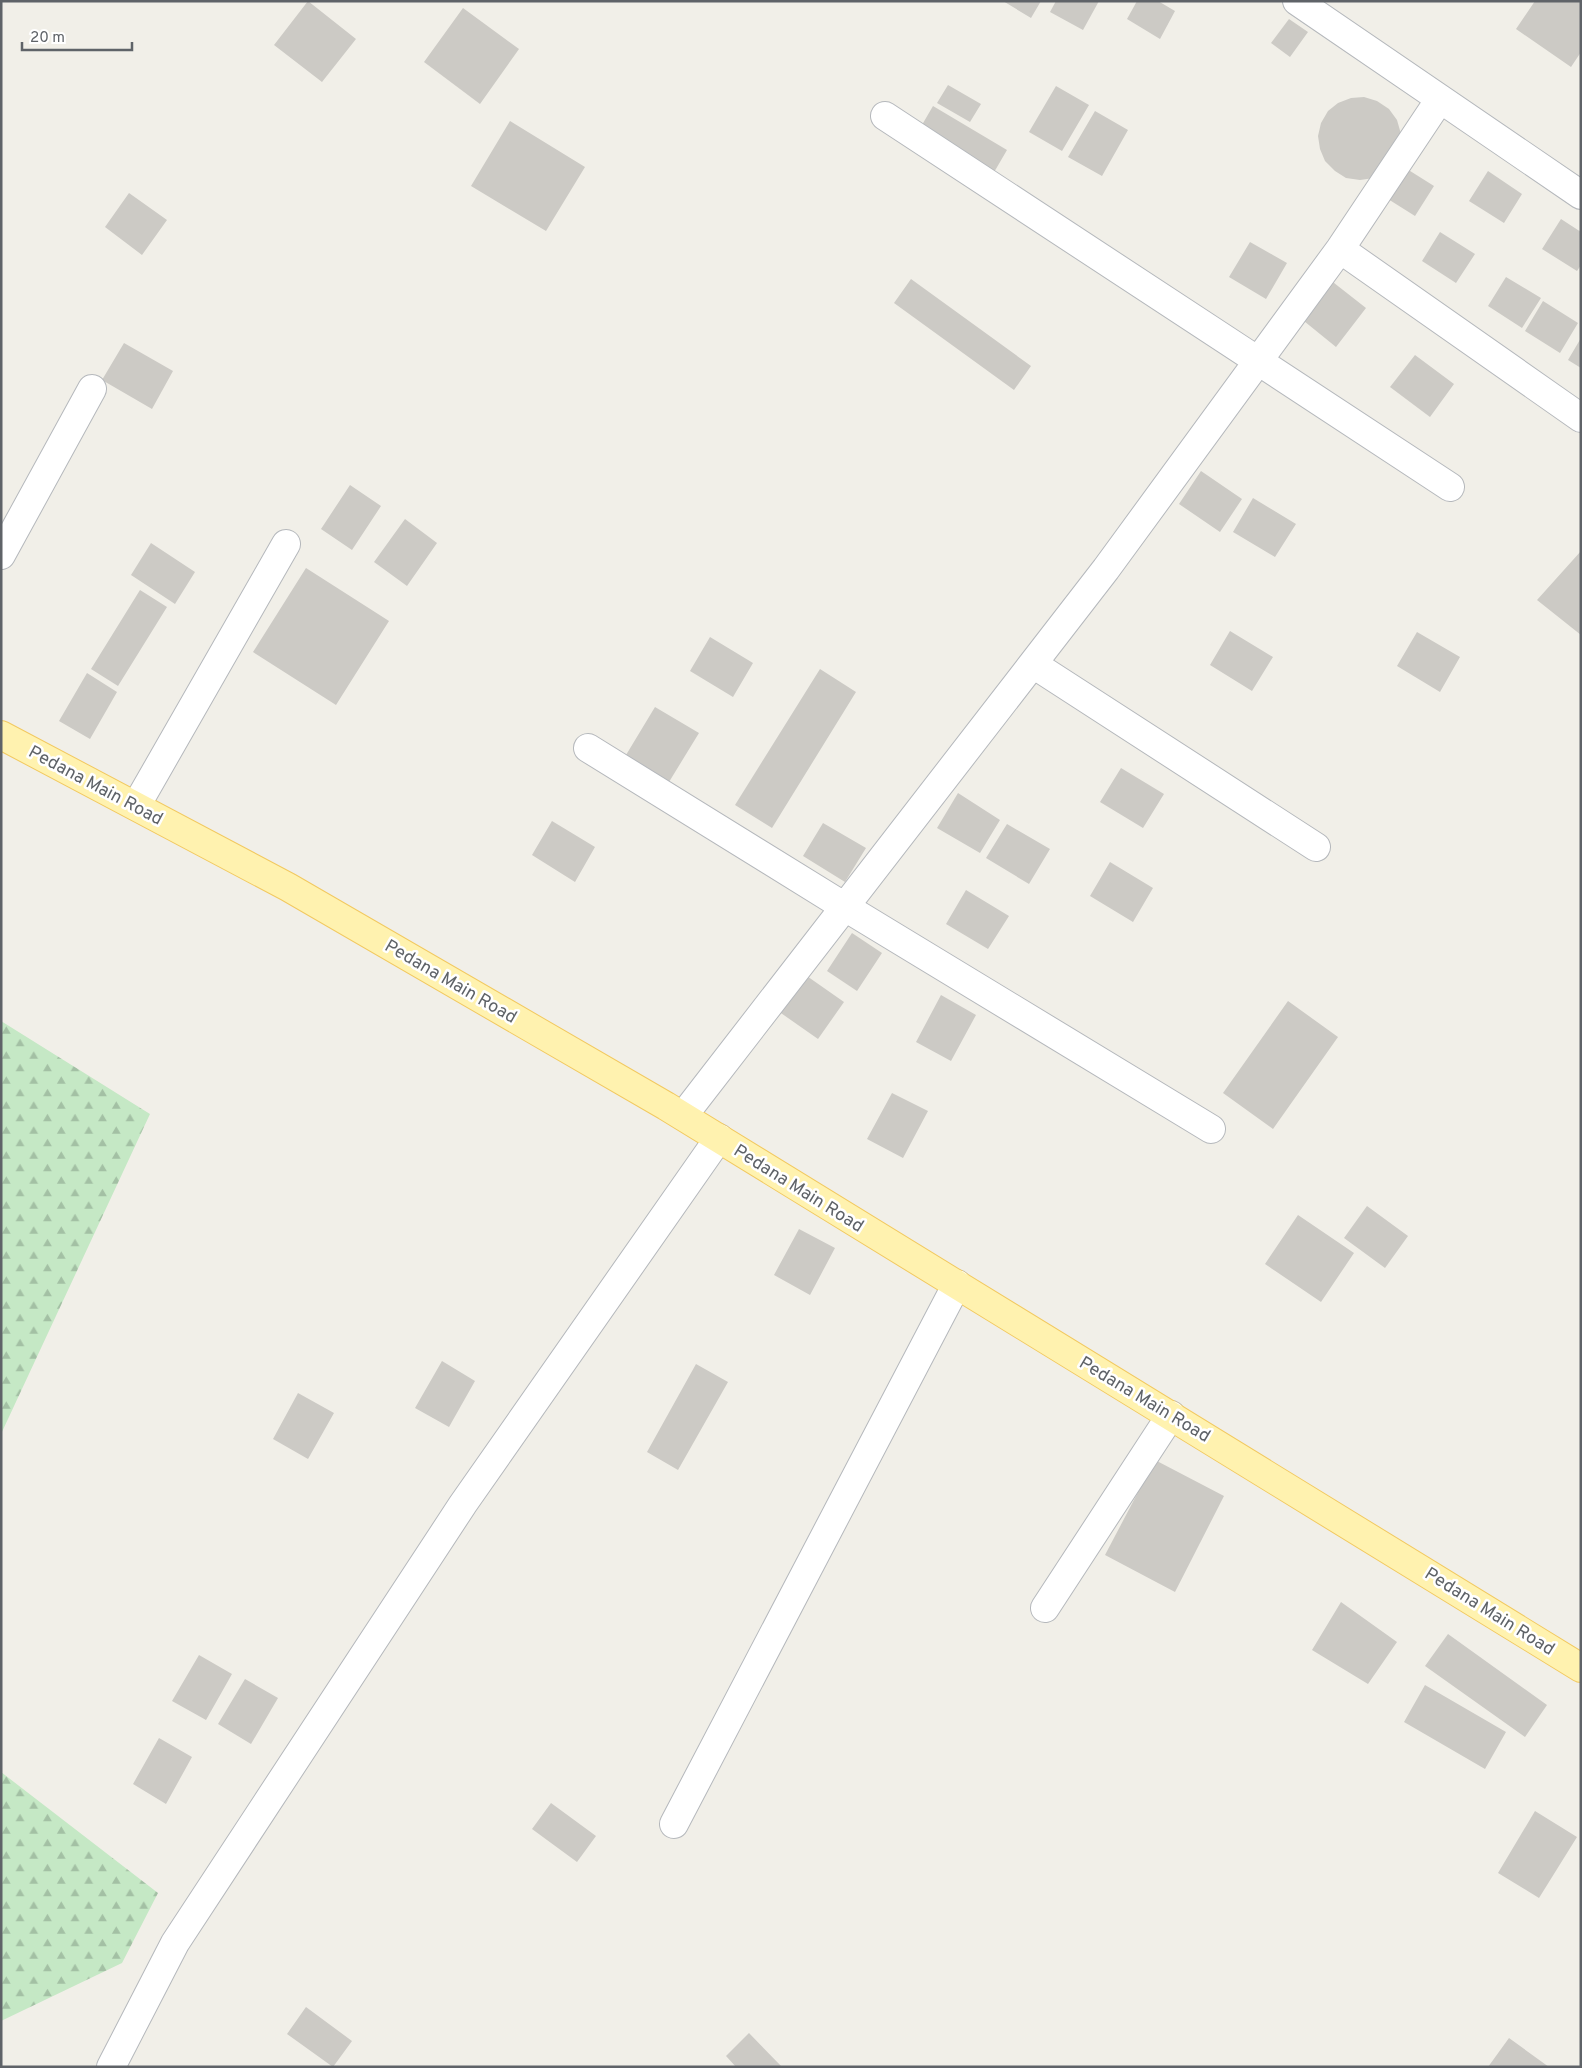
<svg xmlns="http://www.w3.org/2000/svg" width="1582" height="2068" font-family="Overpass,sans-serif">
  <defs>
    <pattern id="forest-firs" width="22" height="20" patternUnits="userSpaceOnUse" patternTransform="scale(1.25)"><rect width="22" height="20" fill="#c5e8c5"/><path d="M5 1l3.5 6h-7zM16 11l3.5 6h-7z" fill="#a3c0a4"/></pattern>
  </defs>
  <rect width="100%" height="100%" fill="#f1efe8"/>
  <path fill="url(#forest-firs)" d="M1,1021l149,93 -149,320z
    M1,1772l157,121 -36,70 -121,58z"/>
  <path fill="#cccac5" d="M308,1l48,38 -34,43 -48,-37z
    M1003,1h38l-10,17z
    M1056,1h43l-16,29 -33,-18z
    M1137,1h21l17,10 -15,28 -33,-20z
    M1535,1h46v51l-10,15 -55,-38z
    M463,8l56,41 -39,55 -56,-42z
    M1289,19l19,13 -18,25 -19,-14z
    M948,85l33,19 -11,18 -33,-19z
    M1056,86l33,19 -27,46 -33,-19z
    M1364,97l13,4 12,8 8,11 4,14 -27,44 -14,2 -14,-2 -11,-7 -10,-10 -5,-12 -2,-13 3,-13 7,-12 10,-8 13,-5z
    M933,106l74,44 -14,24 -74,-44z
    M1095,111l33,19 -26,46 -34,-19z
    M510,121l75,46 -39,64 -75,-45z
    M1399,164l35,22 -19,30 -35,-22z
    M1488,171l34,23 -18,29 -35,-22z
    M129,193l38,27 -25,35 -37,-28z
    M1561,219l20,13v33l-4,6 -35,-22z
    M1440,232l35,22 -19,29 -34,-22z
    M1250,242l37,21 -21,36 -37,-22z
    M1506,277l35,21 -19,30 -34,-22z
    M911,279l120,87 -17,24 -120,-87z
    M1329,279l37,29 -30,39 -37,-30z
    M1543,301l35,22 -18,30 -35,-22z
    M1581,338v30l-13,-8z
    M124,343l49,28 -21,38 -50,-29z
    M1415,355l39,29 -24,33 -40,-30z
    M1201,471l41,28 -22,33 -41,-28z
    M350,485l31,21 -29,44 -31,-21z
    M1253,498l43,26 -21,33 -42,-25z
    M405,519l32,24 -30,43 -33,-24z
    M151,543l44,29 -20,32 -44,-29z
    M1581,551v84l-44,-35z
    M306,568l83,53 -53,84 -83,-53z
    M140,590l27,17 -49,79 -27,-17z
    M1230,631l43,26 -21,34 -42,-26z
    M1417,632l43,25 -20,35 -43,-26z
    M710,637l43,26 -20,34 -43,-26z
    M820,669l36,23 -84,136 -37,-23z
    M87,673l30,19 -27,47 -31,-18z
    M655,707l44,26 -30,49 -43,-27z
    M1121,768l43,26 -21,34 -43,-26z
    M958,793l42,27 -20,33 -43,-25z
    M552,821l43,26 -20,35 -43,-27z
    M823,823l43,25 -21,34 -42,-26z
    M1007,824l43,25 -21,35 -43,-26z
    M1110,862l43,26 -20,34 -43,-26z
    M966,890l43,26 -21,33 -42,-25z
    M852,933l30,20 -25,38 -30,-20z
    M804,974l40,28 -26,37 -40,-28z
    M941,995l35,20 -25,46 -35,-19z
    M1288,1001l50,36 -65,92 -50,-36z
    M892,1093l36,18 -25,47 -36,-19z
    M1367,1206l41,30 -23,32 -41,-30z
    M1298,1215l56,38 -33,49 -56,-38z
    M799,1229l36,19 -25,47 -36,-20z
    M442,1361l33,20 -26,46 -34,-19z
    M696,1364l32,18 -50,88 -31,-18z
    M298,1393l36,20 -26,46 -35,-20z
    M1155,1460l69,36 -49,96 -70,-37z
    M1341,1602l56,40 -29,42 -56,-34z
    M1448,1634l99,71 -22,32 -100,-71z
    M199,1655l33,19 -26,46 -34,-19z
    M245,1679l33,19 -27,46 -33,-20z
    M1425,1685l81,47 -21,37 -81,-47z
    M159,1738l33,19 -26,47 -33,-20z
    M551,1803l45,33 -19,26 -45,-33z
    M1535,1811l42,26 -38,61 -41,-25z
    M306,2007l46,34 -19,26 -46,-33z
    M749,2033l33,34h-46l-10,-11z
    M1509,2038l40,29h-61z"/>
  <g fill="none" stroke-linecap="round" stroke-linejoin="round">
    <defs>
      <path id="minor" d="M1297,1l284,194
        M885,116l565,371
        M1340,249l241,169
        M1,555l91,-166
        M1033,664l283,183
        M588,748l257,159 366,222
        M136,806l150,-262
        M683,1116l423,-547 234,-320 100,-150
        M1045,1608l126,-193
        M674,1824l283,-540
        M111,2067l64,-124 288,-439 256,-366"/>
      <path id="major" d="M1,735l287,152 378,219 915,562"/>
    </defs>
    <use href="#minor" stroke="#b5b8bc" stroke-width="30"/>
    <use href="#major" stroke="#f2c960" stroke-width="30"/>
    <use href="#minor" stroke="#fff" stroke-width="28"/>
    <use href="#major" stroke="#fff2af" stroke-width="28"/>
  </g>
  <g text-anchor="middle" stroke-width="5" stroke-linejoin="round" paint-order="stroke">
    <g font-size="18" fill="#5f6368" stroke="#fff">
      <text transform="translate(96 785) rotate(28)" y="6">Pedana Main Road</text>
      <text transform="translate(451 981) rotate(30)" y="6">Pedana Main Road</text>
      <text transform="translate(799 1188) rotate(32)" y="6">Pedana Main Road</text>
      <text transform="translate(1145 1399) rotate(31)" y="6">Pedana Main Road</text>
      <text transform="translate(1490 1611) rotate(32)" y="6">Pedana Main Road</text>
    </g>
  </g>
  <rect width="1582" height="2068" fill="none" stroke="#5f6368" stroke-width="5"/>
  <path d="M22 42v8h110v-8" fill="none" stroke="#5f6368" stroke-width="2.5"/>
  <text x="30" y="42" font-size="15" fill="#5f6368" stroke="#ffffff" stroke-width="4" paint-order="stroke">20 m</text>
</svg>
